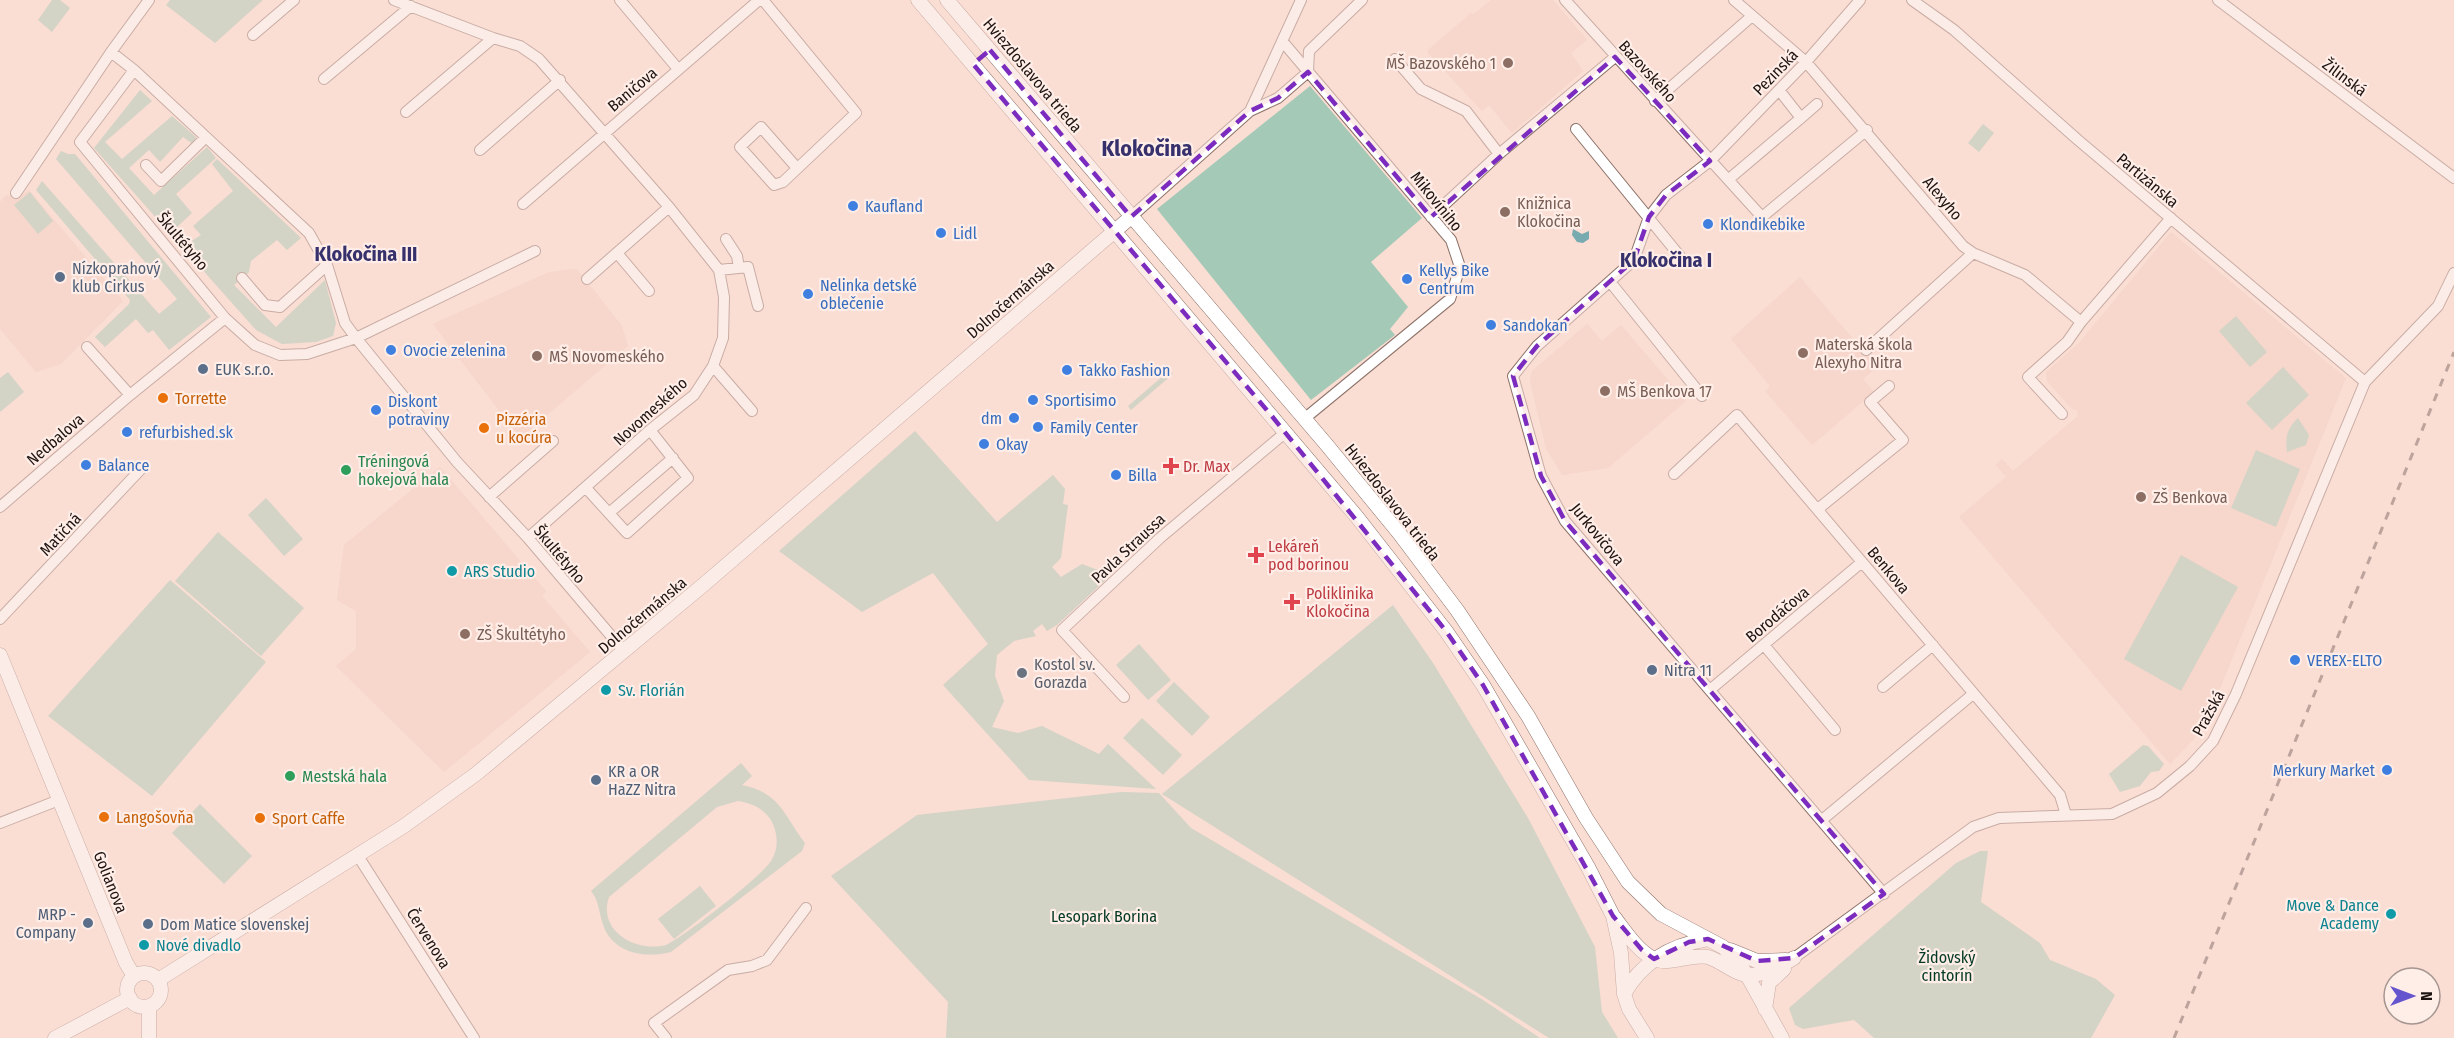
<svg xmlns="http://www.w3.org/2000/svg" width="2454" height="1038" font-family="'Fira Sans Condensed',sans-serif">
  <rect width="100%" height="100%" fill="#faddd3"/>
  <path fill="#f3cec1" d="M1491,0h62l34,40 -16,13 12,18 -71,62 -23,-28 -7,6 -54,-58v-3l43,-37 2,2z
    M29,190l94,111 -62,63 -25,8 -36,-43v-127l6,-7 12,2z
    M2171,232l175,146 -131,323 -21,38 -24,25 -211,-247 47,-40 -10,-12 6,-6 11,12 65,-55 -1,-6 -5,-1 -25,-28 -1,-9 33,-29z
    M577,269l45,57 6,20 -108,92 -87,-114 116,-52z
    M1800,277l77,90 -14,12 11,13 -62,53 -47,-54 5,-5 -39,-47z
    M1587,324l15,17 19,-16 65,76 -78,67 -46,7 -16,-27 -16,-67 2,-10z
    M440,467l106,124 -4,5 48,56 -146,120 -108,-106 20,-17v-38l-19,-11 7,-55z"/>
  <path fill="#a4c9b6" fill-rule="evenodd" d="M52,0h8l10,8 -18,24 -14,-12z
    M170,0h93l-48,43 -49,-38z
    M1310,86l112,132 -51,44 37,45 -18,22 5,6 -84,65 -154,-191z
    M140,90l12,11 -47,41 17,17 50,-43 24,21 -3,7 -10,-7 -23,25 -11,-12 -20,18 25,27 53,-48 9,11 -40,36 16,19 -17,16 12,15 14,-9 -8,-9 40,-35 -21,-27 5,-5 84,79 -14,12 -10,-10 -26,21 -2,11 -15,13 42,42 49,-47 11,43 -3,13 -17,6 -34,2 -26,-14 -162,-182z
    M1983,124l11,9 -15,19 -11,-9z
    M61,151l7,3h7l136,163 -42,33 -16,-20 -5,3 -12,-14 -31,28 -10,-10 34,-33 1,-4 -94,-110 6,-9 117,133 18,-15 -121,-140z
    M30,192l23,29 -15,13 -24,-29z
    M2236,316l31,36 -17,15 -31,-36z
    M2283,367l26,28 -37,35 -26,-27z
    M1170,370l3,4 -42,36 -3,-4z
    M8,372l16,20 -24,20v-34z
    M2298,418l11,17 -3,10 -19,7c-2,-16 0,-23 11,-34z
    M915,431l82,91 56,-47 12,14 -2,15 5,1 -7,53 -9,9 9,10 21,-13 29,11 -54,50 -10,6 -5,-7 -9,7 3,5 -22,5 -17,14 -2,21 9,25 -12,26 26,6 24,-7 57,28 9,-10 48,45 -127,-9 -86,-95 45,-41 -55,-71 -71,39 -83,-61z
    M2256,450l44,19 -24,58 -45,-19z
    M266,498l37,41 -19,17 -36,-41z
    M218,532l86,76 -43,48 -86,-75z
    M2181,555l57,32 -57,104 -57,-32z
    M170,580l96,82 -114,134 -104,-80z
    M1393,605l40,58 95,155 67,129 7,65 16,26h-69l-387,-244z
    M1139,644l32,36 -23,20 -32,-35z
    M1174,682l36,35 -18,19 -36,-35z
    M1142,718l40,37 -19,20 -40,-37z
    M2143,745l5,1 16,18 -5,7 -8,1 -11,14 -20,6 -11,-18z
    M741,763l11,13 -10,9c39,8 42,31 63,58l-3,8 -131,101c-27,7 -61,1 -69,-31 -4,-13 -3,-20 -11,-30zM738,801c14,2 27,8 34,21 6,12 7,27 -1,39 -11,17 -85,74 -105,84 -28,8 -69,-13 -57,-48l108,-90z
    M1121,792l38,1 32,35 292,172 57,38h-594l2,-36 -117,-126 86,-61z
    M200,804l52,52 -28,28 -52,-51z
    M1980,851h8l-7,51 59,41 10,17 46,19 19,16 -24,43h-217l-20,-18 -51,9 -8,-4 -6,-17 167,-145z
    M700,886l16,20 -42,33 -16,-20z"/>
  <path fill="#78abb0" d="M1573,229l9,5 7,-3v8l-6,4 -6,-1 -5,-7z"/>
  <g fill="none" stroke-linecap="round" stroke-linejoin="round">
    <defs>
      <path id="minor" d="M394,0l99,38 27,8 19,13 130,148 50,63 5,27 -1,41 -10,28 -19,29 -44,35 -122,108
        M620,0l58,69
        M763,0l93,113 -73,69 -9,3 -34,-38 21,-20 36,41
        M1565,0l197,217 105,-87
        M1734,0l72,62 157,184 10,7 52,22 56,47 90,-104
        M1860,0l-54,62 -96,99 -44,34 -17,22 -15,43 -97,86 -24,30 28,100 24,45 319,373
        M1912,0l42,30 124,110 287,242
        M2218,0l236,178
        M253,35l41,-35
        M1283,42l168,198 9,27 -10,32 -146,120
        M111,52l38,-52
        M1395,59l26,30 45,22 33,43
        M324,79l87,-73
        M1655,101l97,-85
        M1250,111l51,-111
        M406,112l87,-74
        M1801,118l16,-14
        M1576,129l107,131
        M480,150l80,-70
        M146,165l15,16 45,-44
        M1729,179l72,-61 -22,-28
        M16,193l95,-141 23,18
        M523,204l236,-204
        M1131,217l119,-106 28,-13 30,-26 1,-21 53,-51
        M1431,217l68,-63 116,-97
        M726,239l11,17 2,12
        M535,251l-179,87 -49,16 -27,1 -25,-10 -30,-27 -145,-176 54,-72 175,163 18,32 18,58 11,15 101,124 71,76 96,113
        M617,253l32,38
        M719,270l29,-3 10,39
        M242,278l23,27 15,2 47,-42
        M587,279l82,-72
        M1611,283l91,113
        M87,347l43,48
        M1866,350l107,-97
        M713,366l39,45
        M2062,414l-34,-37 39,-35 14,-20
        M1674,474l63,-59 323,380 6,20
        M586,488l41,45 61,-55 -38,-48
        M489,497l64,-56
        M0,507l130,-112 95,-77
        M1818,509l85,-69 -33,-38 19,-16
        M609,513l64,-55
        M0,619l141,-150
        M1764,645l71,85
        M1883,687l50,-42
        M1711,689l151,-127
        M1124,697l-62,-67 98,-92 126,-106
        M1822,820l151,-126
        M0,823l59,-23
        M358,856l116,182
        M1794,958l179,-131 26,-9 113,-4 45,-21 33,-27 23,-25 23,-47 129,-312 73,-76 16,-33
        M666,1038l-12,-15 74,-53 24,-4 15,-6 39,-52"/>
      <path id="tertiary" d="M918,0l439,517 89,114 37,54 105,182 25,49 8,37 3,41 5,15 18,29
        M947,0l379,444 73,89 58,77 71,106 58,102 42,64 33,32 62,33 12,11 12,17 35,63
        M0,655l126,308 8,13
        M1614,917c11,14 23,33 38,41 17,9 38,-5 56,-1 14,4 28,19 43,18 17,-1 29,-9 43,-17
        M1730,950l27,11 29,-1
        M127 990a17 17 0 1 1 34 0a17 17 0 1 1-34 0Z
        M158,980l246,-154 72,-52 226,-188 429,-369
        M1624,994c18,-33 48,-49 84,-55
        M1765,1009l4,-26 15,-14
        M55,1038l75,-40
        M149,1038v-32"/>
    </defs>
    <use href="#minor" stroke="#8d736a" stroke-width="12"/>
    <use href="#tertiary" stroke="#8d736a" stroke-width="15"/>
    <use href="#minor" stroke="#fff" stroke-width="10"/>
    <use href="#tertiary" stroke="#fff" stroke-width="14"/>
    <path stroke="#71605a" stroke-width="3" stroke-dasharray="8 8" stroke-linecap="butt" d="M2174,1038l280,-686"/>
  </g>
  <path d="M0 0H2454V1038H0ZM990,50l141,167 119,-106 28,-13 30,-26 123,145 184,-160 95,104 -44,34 -17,22 -15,43 -97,86 -24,30 28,100 24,45 319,373 -90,64 -37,3 -49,-22 -19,3 -35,17 -12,-9 -29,-34 -130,-231 -37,-54 -175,-216 -298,-351z" fill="#faddd3" fill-opacity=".55" fill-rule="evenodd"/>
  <path fill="none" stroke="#7b2cbf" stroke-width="4.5" stroke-dasharray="12 8" stroke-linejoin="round" d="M990,50l141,167 119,-106 28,-13 30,-26 123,145 184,-160 95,104 -44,34 -17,22 -15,43 -97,86 -24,30 28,100 24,45 319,373 -90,64 -37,3 -49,-22 -19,3 -35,17 -12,-9 -29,-34 -130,-231 -37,-54 -175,-216 -298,-351z"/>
  <g fill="#8d6e63" stroke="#ffede7" stroke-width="2">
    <circle cx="1508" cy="63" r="6"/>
    <circle cx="1505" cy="212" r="6"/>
    <circle cx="1803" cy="353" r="6"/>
    <circle cx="537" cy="356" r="6"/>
    <circle cx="1605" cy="391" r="6"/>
    <circle cx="2141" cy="497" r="6"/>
    <circle cx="465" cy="634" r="6"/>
  </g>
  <g fill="#3f7fe0" stroke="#ffede7" stroke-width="2">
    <circle cx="853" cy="206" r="6"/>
    <circle cx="1708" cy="224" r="6"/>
    <circle cx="941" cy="233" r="6"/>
    <circle cx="1407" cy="279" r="6"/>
    <circle cx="808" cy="294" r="6"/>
    <circle cx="1491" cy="325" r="6"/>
    <circle cx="391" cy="350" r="6"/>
    <circle cx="1067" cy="370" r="6"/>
    <circle cx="1033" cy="400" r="6"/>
    <circle cx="376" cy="410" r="6"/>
    <circle cx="1014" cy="418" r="6"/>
    <circle cx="1038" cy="427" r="6"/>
    <circle cx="127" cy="432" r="6"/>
    <circle cx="984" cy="444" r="6"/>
    <circle cx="86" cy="465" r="6"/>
    <circle cx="1116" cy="475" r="6"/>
    <circle cx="2295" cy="660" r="6"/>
    <circle cx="2387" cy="770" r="6"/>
  </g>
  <g fill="#5c6f8a" stroke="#ffede7" stroke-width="2">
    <circle cx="60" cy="277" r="6"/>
    <circle cx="203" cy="369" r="6"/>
    <circle cx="1652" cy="670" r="6"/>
    <circle cx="596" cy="780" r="6"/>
    <circle cx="88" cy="923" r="6"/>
    <circle cx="148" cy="924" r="6"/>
  </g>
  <g fill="#e8710a" stroke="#ffede7" stroke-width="2">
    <circle cx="163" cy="398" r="6"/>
    <circle cx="484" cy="428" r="6"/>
    <circle cx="104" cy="817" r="6"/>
    <circle cx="260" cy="818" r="6"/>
  </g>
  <g fill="#e0444e" stroke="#ffede7" stroke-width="2">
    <path d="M1168 457h6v6h6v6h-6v6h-6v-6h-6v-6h6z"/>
    <path d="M1253 546h6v6h6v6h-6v6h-6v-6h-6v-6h6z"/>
    <path d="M1289 593h6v6h6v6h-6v6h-6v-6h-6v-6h6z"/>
  </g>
  <g fill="#2e9e5b" stroke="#ffede7" stroke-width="2">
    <circle cx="346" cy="470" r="6"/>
    <circle cx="290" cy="776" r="6"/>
  </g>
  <g fill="#0f9aa8" stroke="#ffede7" stroke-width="2">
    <circle cx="452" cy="571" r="6"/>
    <circle cx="606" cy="690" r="6"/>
    <circle cx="2391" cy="914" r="6"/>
    <circle cx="144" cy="945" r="6"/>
  </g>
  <circle fill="#6b7280" stroke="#ffede7" stroke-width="2" cx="1022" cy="673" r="6"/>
  <g text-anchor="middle" stroke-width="4.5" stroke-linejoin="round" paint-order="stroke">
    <g font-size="16" fill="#785e54" stroke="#ffede7" text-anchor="start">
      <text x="1496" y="69" text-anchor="end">MŠ Bazovského 1</text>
      <text x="1517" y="209">Knižnica<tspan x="1517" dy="18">Klokočina</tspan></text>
      <text x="1815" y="350">Materská škola<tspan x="1815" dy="18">Alexyho Nitra</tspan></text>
      <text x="549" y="362">MŠ Novomeského</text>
      <text x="1617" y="397">MŠ Benkova 17</text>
      <text x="2153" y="503">ZŠ Benkova</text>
      <text x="477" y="640">ZŠ Škultétyho</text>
    </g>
    <g font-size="16" fill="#1d1310" stroke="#ffede7">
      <text transform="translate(1648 71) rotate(48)" y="6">Bazovského</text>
      <text transform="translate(1775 72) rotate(-46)" y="6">Pezinská</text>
      <text transform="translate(1033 75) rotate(50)" y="6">Hviezdoslavova trieda</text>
      <text transform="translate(2345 77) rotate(37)" y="6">Žilinská</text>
      <text transform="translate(632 89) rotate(-40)" y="6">Baničova</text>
      <text transform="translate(2148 180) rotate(40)" y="6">Partizánska</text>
      <text transform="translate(1943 198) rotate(50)" y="6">Alexyho</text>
      <text transform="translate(1437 201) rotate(51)" y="6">Mikovíniho</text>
      <text transform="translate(183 241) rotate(50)" y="6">Škultétyho</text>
      <text transform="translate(1010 299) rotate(-41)" y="6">Dolnočermánska</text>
      <text transform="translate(650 411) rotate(-42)" y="6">Novomeského</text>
      <text transform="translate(55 439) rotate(-41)" y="6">Nedbalova</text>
      <text transform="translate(1393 502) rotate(52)" y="6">Hviezdoslavova trieda</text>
      <text transform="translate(60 534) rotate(-47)" y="6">Matičná</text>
      <text transform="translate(1598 534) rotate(51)" y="6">Jurkovičova</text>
      <text transform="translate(1128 548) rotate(-43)" y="6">Pavla Straussa</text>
      <text transform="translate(560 554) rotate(50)" y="6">Škultétyho</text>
      <text transform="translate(1889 570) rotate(50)" y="6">Benkova</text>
      <text transform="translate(1777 614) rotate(-40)" y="6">Borodáčova</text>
      <text transform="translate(642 615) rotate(-40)" y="6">Dolnočermánska</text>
      <text transform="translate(2208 713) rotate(-61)" y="6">Pražská</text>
      <text transform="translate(111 882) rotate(68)" y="6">Golianova</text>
      <text transform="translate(429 938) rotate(58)" y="6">Červenova</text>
    </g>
    <g font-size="16" fill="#366cbe" stroke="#ffede7" text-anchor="start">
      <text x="865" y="212">Kaufland</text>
      <text x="1720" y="230">Klondikebike</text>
      <text x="953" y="239">Lidl</text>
      <text x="1419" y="276">Kellys Bike<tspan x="1419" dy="18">Centrum</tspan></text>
      <text x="820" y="291">Nelinka detské<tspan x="820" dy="18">oblečenie</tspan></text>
      <text x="1503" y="331">Sandokan</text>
      <text x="403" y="356">Ovocie zelenina</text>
      <text x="1079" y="376">Takko Fashion</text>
      <text x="1045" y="406">Sportisimo</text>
      <text x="388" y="407">Diskont<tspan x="388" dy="18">potraviny</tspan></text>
      <text x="1002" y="424" text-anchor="end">dm</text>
      <text x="1050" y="433">Family Center</text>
      <text x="139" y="438">refurbished.sk</text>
      <text x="996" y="450">Okay</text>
      <text x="98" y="471">Balance</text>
      <text x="1128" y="481">Billa</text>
      <text x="2307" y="666">VEREX-ELTO</text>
      <text x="2375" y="776" text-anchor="end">Merkury Market</text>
    </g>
    <g font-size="16" fill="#4e5e75" stroke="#ffede7" text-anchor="start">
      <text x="72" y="274">Nízkoprahový<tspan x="72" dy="18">klub Cirkus</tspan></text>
      <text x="215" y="375">EUK s.r.o.</text>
      <text x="1664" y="676">Nitra 11</text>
      <text x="608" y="777">KR a OR<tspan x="608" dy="18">HaZZ Nitra</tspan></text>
      <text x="76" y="920" text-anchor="end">MRP -<tspan x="76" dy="18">Company</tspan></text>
      <text x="160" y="930">Dom Matice slovenskej</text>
    </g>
    <g font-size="16" fill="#c56008" stroke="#ffede7" text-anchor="start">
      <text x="175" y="404">Torrette</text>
      <text x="496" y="425">Pizzéria<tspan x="496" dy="18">u kocúra</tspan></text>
      <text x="116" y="823">Langošovňa</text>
      <text x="272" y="824">Sport Caffe</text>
    </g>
    <g font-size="16" fill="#27864d" stroke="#ffede7" text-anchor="start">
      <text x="358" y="467">Tréningová<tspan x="358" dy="18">hokejová hala</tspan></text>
      <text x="302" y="782">Mestská hala</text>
    </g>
    <g font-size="16" fill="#be3a42" stroke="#ffede7" text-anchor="start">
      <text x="1183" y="472">Dr. Max</text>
      <text x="1268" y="552">Lekáreň<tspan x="1268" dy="18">pod borinou</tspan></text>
      <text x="1306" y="599">Poliklinika<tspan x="1306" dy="18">Klokočina</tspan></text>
    </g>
    <g font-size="16" fill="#0d838f" stroke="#ffede7" text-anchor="start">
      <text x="464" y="577">ARS Studio</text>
      <text x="618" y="696">Sv. Florián</text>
      <text x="2379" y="911" text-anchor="end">Move &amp; Dance<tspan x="2379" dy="18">Academy</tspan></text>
      <text x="156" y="951">Nové divadlo</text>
    </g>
    <g font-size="16" fill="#5b616d" stroke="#ffede7" text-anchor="start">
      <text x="1034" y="670">Kostol sv.<tspan x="1034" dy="18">Gorazda</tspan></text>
    </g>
    <g font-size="16" fill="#003924" stroke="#ffede7">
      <text x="1104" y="922">Lesopark Borina</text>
      <text x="1947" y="963">Židovský<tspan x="1947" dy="18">cintorín</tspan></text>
    </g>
    <g font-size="20" font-weight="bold" fill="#36306c" stroke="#ffede7">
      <text x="366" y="261">Klokočina III</text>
      <text x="1666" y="267">Klokočina I</text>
    </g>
    <g font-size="22" font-weight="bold" fill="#36306c" stroke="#ffede7">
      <text x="1147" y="156">Klokočina</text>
    </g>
  </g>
  <g transform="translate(2412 996) rotate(90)"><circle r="28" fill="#ffede7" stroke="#a59691" stroke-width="1.5"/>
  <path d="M0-4.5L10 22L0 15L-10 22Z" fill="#6455ce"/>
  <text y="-9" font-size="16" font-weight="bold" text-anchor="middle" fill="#1d1310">N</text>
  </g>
</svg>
